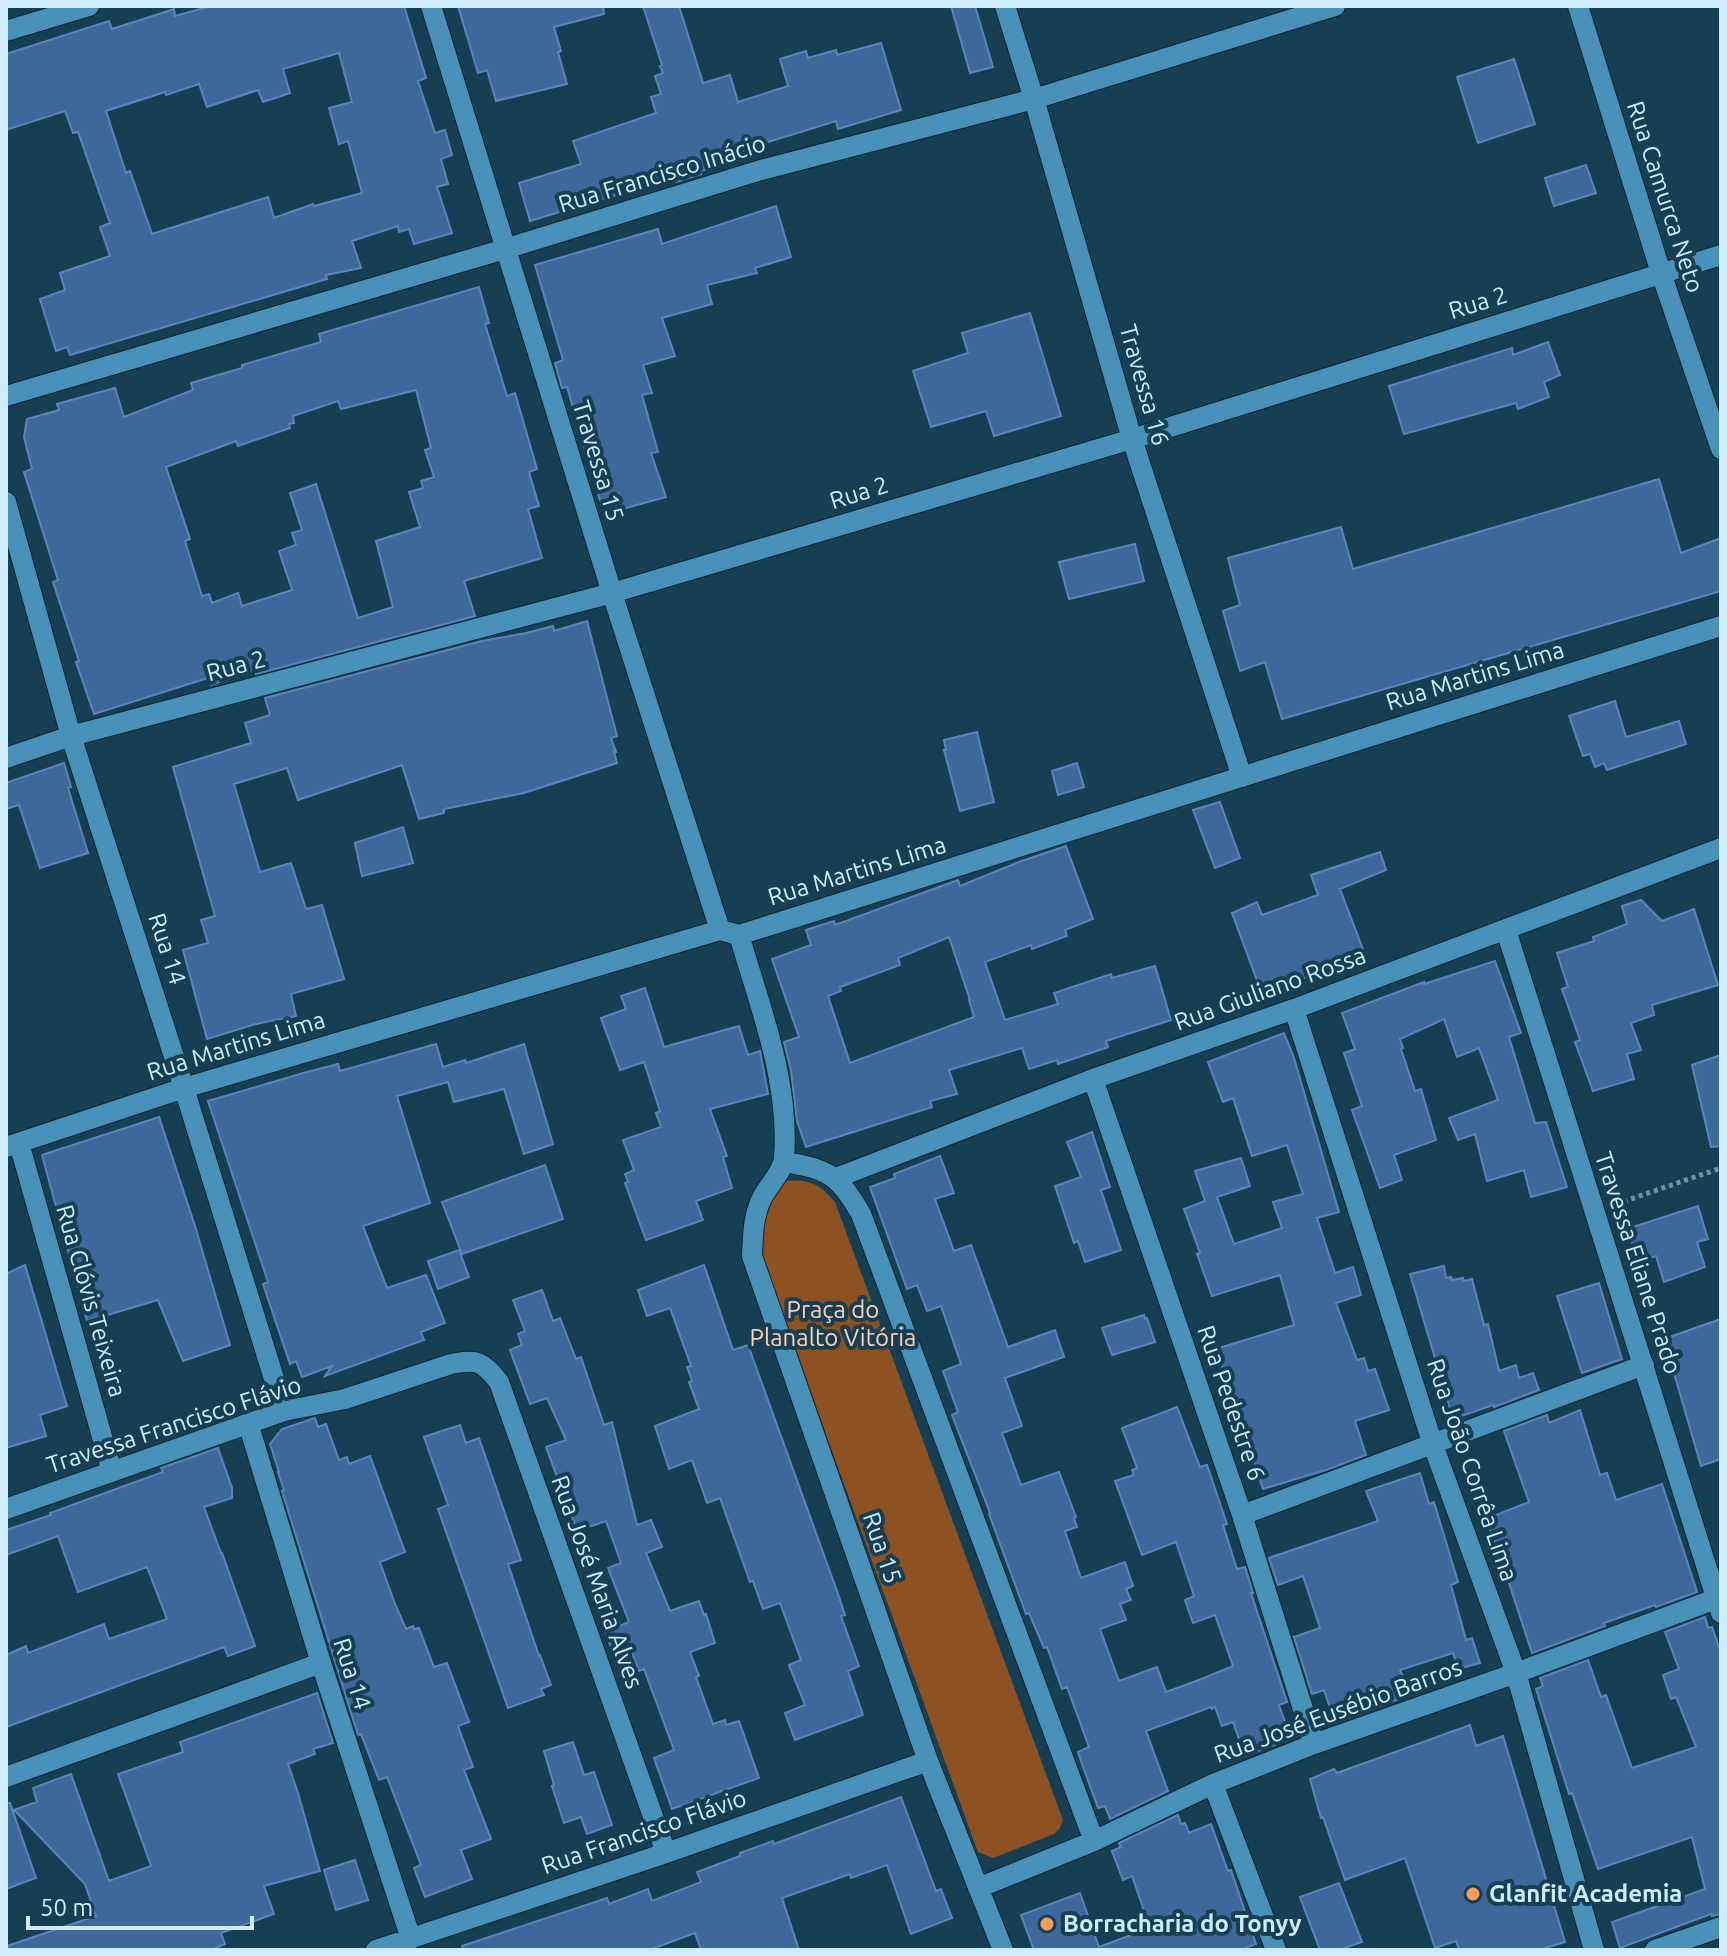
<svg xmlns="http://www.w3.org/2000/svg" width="1727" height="1956" font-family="Ubuntu,sans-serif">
  <rect width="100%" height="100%" fill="#173f53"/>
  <path fill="#8d5021" d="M785,1181c26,-2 34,3 50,21l228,618 -3,8 -6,6 -61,24 -15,-6 -210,-577c-8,-29 -9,-44 2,-72 4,-10 6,-16 15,-22z"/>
  <path fill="#3e679a" stroke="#5a85ba" stroke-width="2" fill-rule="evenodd" d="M211,6h193l22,72 -8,3 17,52 10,-3 7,25 -11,4 7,25 -11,3 15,46 -38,11 -5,-15 -10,3 -1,-6 -46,15 9,27 -35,7 1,4 -257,76 -3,-8 -11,4 -16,-52 25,-9 -5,-17 50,-17 -10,-29 10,-4 -32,-91 -5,1 -8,-22 -59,19v-76l103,-33 3,8 62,-20 1,7zM339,53l13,49 -23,6 10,36 9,-3 14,52 -48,13 -1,-2 -39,14 -6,-21 -116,37 -22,-63 -4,2 -20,-62 59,-19 1,3 33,-11 8,23 51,-17 5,12 27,-9 -7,-24z
    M458,6h145l1,8 -50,13 7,24 -3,1 9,32 -71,17 -9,-31 -9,3z
    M643,6h36l24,77 27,-8 8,27 50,-16 -8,-27 26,-8 2,7 28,-8 1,5 44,-12 20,67 -63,19 -2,-8 -84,26 2,7 -40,12v2l-14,3 1,3 -25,8 -1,-5 -145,44 -11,-38 62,-19 -8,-23 83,-28 -5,-16 10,-3 -6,-18 8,-3 -3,-7 2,-1z
    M951,6h24l18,61 -23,6z
    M1514,59l21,65 -57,19 -21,-66z
    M1586,165l10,28 -42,13 -9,-28z
    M776,206l15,51 -36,11 2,5 -50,12 5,19 -50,14 13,38 -32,9 9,28 -10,2 16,57 -7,1 15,44 -62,17 -37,-127 -5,1 -7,-25 8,-3 -28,-95 123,-36 4,15z
    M479,287l10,36 -4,1 22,72 8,-3 22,76 -8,3 10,34 -11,3 14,49 -78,23 11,35 -219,58 -1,-5 -44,16 -3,-7 -114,36 -18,-52 3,-1 -26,-79 5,-2 -34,-108 8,-3 -8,-32 3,-18 32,-9 -2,-6 58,-16 9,29 69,-27 -2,-7 51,-15v-3l79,-23 -2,-8zM416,390l15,58 -6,2 9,27 -13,4 2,7 -14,4 11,35 -44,14 17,66 -35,11 -42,-134 -26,9 12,37 -10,3 4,12 -17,6 13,39 -50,16 -4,-13 -26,10 -3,-9 -7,2 -17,-55 5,-2 -24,-72 70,-26 2,5 52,-18 -1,-4 5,-1 -1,-7 45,-15 3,8z
    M1030,313l31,103 -67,20 -8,-25 -55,16 -18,-56 55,-18 -6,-20z
    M1548,342l12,33 -16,7 5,15 -31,12 -2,-6 -112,31 -15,-48 123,-38 1,7z
    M1659,479l22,74 40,-15v53l-439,128 -17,-57 -25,9 -17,-60 17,-6 -12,-47 113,-31 12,42z
    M1135,544l9,37 -75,18 -10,-37z
    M587,621l30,115 -6,2 5,14h-2l3,11 -93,30 -80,16v4l-25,6 -17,-54 -104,35 -11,-32 -53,16 26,88 31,-9 15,46 16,-4 22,74 -53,15 5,22 -40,8 -49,15 -24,-89 25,-7 -7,-23 14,-4 -42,-149 78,-24 -6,-20 25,-8 -5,-17 217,-57 44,-8 27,-7 1,5z
    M1615,701l11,36 53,-16 7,23 -79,26 -3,-7 -9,4 -5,-13 -7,2 -14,-40z
    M977,732l17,70 -34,9 -16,-61h2l-2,-10z
    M64,763l7,24 -3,1 20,65 -48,15 -21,-63 -13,4v-26z
    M1077,763l7,24 -26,8 -6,-24z
    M1220,802l20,56 -25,10 -22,-58z
    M403,827l10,36 -51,13 -7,-33z
    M1066,846l27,73 -28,11 2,6 -35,13 -1,-4 -46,17 20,58 53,-16 -4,-11 57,-19 1,4 43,-12 16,54 -65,21 2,6 -50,17 -1,-4 -28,9 -7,-21 -73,22 8,24 -27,7 2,6 -126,40 -9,-26 -6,-50 -7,-29 15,-5 -27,-78 39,-14 -5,-15 28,-9 1,4 123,-45 2,6 59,-24zM949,937l21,63h-1l5,17 -124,46 -22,-67 13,-5 -1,-4 60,-22 -2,-7z
    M1380,852l6,18 -46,19 24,63 -23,9 2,3 -81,30 -30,-81 25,-11 5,13 56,-20 -7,-20z
    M1641,900l21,21 32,-12 24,76 -66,20 2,10 -23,8 10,27 -14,4 7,25 -41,12 -18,-49 5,-2 -18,-51 6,-2 -11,-34 37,-12 -1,-4 34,-13 -5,-18z
    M1495,961l26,72 -12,4 26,86 11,-1 21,65 -36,10 -7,-27 -37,11 -12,-47 -17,6 -9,-22 49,-18 -19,-52 -22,9 -13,-38 -44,20 3,9 -2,1 14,42 6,-2 15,51 -42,15 8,25 -22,8 -28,-78 10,-4 -18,-53 11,-4 -13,-36 82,-31v2z
    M645,988l19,59 75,-21 9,29 12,-4 8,43 -58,15 17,47 -4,1 9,31 -36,13 7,19 -57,20 -21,-57 3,-1 -3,-8 9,-4 -11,-30 38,-13 -5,-14 4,-2 -16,-49 -24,8 -19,-52 25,-9 -5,-13z
    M1284,1033l10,25 45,154 -22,6 18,55 18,-6 8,28 -25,8 21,57 7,-2 4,13 7,-2 14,41 -34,11 11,34 -40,15 -63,19 -47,-140 78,-24 -14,-50 -68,21 -15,-42 3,-1 -16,-44 21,-8 -10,-30 46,-13 9,28 -33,11 17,47 48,-16 -9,-26 30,-8 -16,-49 -35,11 -19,-58 -10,4 -15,-40z
    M436,1044l7,23 22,-7 1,3 58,-19 29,100 -29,10 -20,-65 -50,13 -6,-20 -51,14 33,107 -67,23 24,62 39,-13 19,48 -24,9 3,8 -99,36 7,-10 -30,11 -6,-16 -6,3 -27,-80 5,-2 -60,-181 99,-29 31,-8 2,7z
    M1721,1055v91l-10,1 -19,-82z
    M159,1117l36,109 35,119 -47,16 -25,-61 -71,21 -45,-166z
    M1092,1132l18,55 -9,3 20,60 -36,12 -7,-21 -4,2 -19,-57 26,-9 -14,-35z
    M940,1156l14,37 -19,6 19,52 17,-6 37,102 47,-17 9,27 -59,21 17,48 -20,7 19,52 38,-13 17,45 -2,1 3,9 -12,4 16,47 44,-16 8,24 -7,3 5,11 -11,4 6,16 -26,9 19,52 38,-14 9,25 33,-12 34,-14 -18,-51 -22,8 -8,-23 9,-4 -18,-54 -34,13 -27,-74 19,-6 -2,-5 5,-2 -15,-40 55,-21 23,60 7,-2 20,59 -4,1 14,44 8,-2 8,26h-2l36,109 -8,3 12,34 -46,17 -12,-34 -11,4 -7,-19 -3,2 -1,-2 -65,24 22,60 -58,28 -5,-13 -7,2 -16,-44 -4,-12 11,-5 -22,-60 -5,2 -15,-42 -3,1 -15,-35 -3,1 -37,-100 1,-1 -38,-98 6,-3 -15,-41 18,-7 -20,-58 -14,5 -10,-26 -10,4 -37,-102 25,-9 -1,-4z
    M545,1165l18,54 -101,35 -20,-52z
    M1698,1206l10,33 -11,3 8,25 -41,15 -8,-26 -17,6 -12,-33z
    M459,1250l10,27 -31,12 -10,-28z
    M25,1265l42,141 -27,9 6,21 -40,12v-174z
    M704,1265l29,85 15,-5 89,246 8,24 -4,1 18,50 -11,5 15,44 -68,25 -10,-27 20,-8 -16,-40 12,-5 -21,-57 -17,6 -10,-28 -3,1 -30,-84 -13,5 -15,-43 -23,9 -14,-43 44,-17 -10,-27 3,-1 -5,-14 4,-1 -21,-58 -23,8 -9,-26z
    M1444,1266l2,12 5,-1 1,3 11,-2 1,3 8,-2 12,46 4,-1 11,47 17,-6 3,13 14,-5 6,17 -45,17 -1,-2 -40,14 -43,-145z
    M1599,1283l23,76 -40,14 -25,-77z
    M542,1290l11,31 7,-3 16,41 5,-2 23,68 8,-3 25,103 14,-5 11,27 -16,6 24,58 29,-10 5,14 2,-1 9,29 -25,9 9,24 -3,1 17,47 12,-4 1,5 13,-4 20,57 -87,31 -18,-51 20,-8 -30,-81 -5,2 -7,-18 -16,6 -11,-27 24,-10 -21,-54 13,-5 -15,-42 -29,10 -31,-84 20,-7 -19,-42 -17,6 -20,-54 12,-5 -4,-11 7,-3 -12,-31z
    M1144,1315l1,4 2,-1 8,24 -43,13 -10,-27z
    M1721,1319v140l-20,7 -37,-127z
    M1580,1410l20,65 7,-2 9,27 46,-16 35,108 -41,15 -1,-2 -51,18 1,3 -73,27 -28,-85 -8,3 -9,-24 8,-3 -9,-25 43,-17 -25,-71 43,-16 2,8z
    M315,1418l3,9 8,-3 13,36 8,-3 2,7 21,-8 35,96 -25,10 15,42 11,25 7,-3 1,3 5,-1 15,39 13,-4 22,59 -11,4 15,41 -9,3 27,69 -30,11 11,29 -47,18 -11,-29 7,-3 -34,-88 -8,3 -18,-46 -3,1 -76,-244 2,-1 -6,-18h1l-9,-28 12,-15z
    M460,1425l6,18 13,-5 42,122 -13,4 31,92 1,-1 11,30 -10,4 3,6 -36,13 -70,-199 10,-4 -24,-68z
    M218,1448l14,40v10l-28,9 17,46h1l33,93 -27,10 -4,-9 -218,80v-72l20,-9 2,7 76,-29 5,15 58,-20 -20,-52 -69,25 -20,-56 -52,19v-25l45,-15 -1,-2 113,-41 -2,-4z
    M1420,1473l9,31 5,-2 24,80 -7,3 15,55 6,-2 8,25 -22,6 -5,-16 -53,17 12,24 -77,29 -11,-33 -12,4 -18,-57 26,-9 -17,-52 -25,9 -9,-27 109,-37 -12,-30z
    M1705,1617l3,11 4,-1 9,26v261l-9,2 -1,-2 -91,34 -8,-26 93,-33 -13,-52 -94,32 -26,-76 -3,1 -33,-105 7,-3 -3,-8 48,-18 13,37 5,-2 26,73 64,-21 -20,-50 -5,2 -8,-24 16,-6 -14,-37z
    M317,1693l16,50 -20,6 2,5 -27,10 10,29 22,78 -56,15 10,28 -53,19 4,11 -14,6h-203l-1,-4 89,-30 -11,-32 -71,-74 23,-8 -4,-14 38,-14 38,107 42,-15 -33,-92 65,-22 -3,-10z
    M1470,1725l6,21 27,-10 62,206 -26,8h-80l-3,-9 -21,7 -30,-90 -60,22 -22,-63 -2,1 -11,-39 24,-10 3,4z
    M573,1742l11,33 10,-3 18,53 -25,9 -6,-17 -17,6 -12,-37 2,-1 -10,-34z
    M901,1797l35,94 5,-2 11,29 -41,16 -24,-69 -36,13 -1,-4 -68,24 17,52h-98l-6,-17 -46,17h-186l-1,-4 145,-48 2,6 39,-15 4,12 49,-19 -4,-10 43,-16v-3l33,-12 1,3z
    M10,1803l26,75 -30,11v-85z
    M1178,1815l3,9 4,-1 4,10 22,-9 17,47 3,-1 25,74 -15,6h-207l-13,-35 59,-22 19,54 51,-19 -18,-52 -9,4 -11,-29 9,-4 -2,-4z
    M355,1860l13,40 -32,10 -12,-40z
    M1339,1883l23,59 -23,8h-19l-20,-53z"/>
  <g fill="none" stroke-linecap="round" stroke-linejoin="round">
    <defs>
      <path id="minor" d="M431,6l181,587 108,337
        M1005,6l29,93 98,340 110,338
        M1578,6l83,267 60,176
        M6,31l83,-25
        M6,396l499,-147 256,-79 273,-71 301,-93
        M6,502l65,234 113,352 100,323
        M6,758l65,-22 541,-143 520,-154 589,-184
        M1506,930l215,683
        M739,935c21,72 51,147 45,223 -1,13 -15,27 -21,38 -10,19 -10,38 -11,60l176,505 75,189
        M1294,1009l139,436 83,228 78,277
        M1093,1079l149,436 72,229
        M19,1143l93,329
        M6,1147l178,-59 536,-158 19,5 982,-309
        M784,1162c45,7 54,13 77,52l233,627
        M836,1178l257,-99 201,-70 427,-161
        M248,1423l73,240 90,276
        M6,1509l278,-98 61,-12 106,-35c27,-5 31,-3 48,18l167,471
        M1242,1515l402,-150
        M6,1777l315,-114
        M1213,1784l63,166
        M978,1888l116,-47 119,-57 101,-40 202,-71 205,-76
        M376,1950l290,-97 262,-92
        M1655,1950l66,-23"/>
    </defs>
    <use href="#minor" stroke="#0d2431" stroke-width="22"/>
    <path stroke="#7092a5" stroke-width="5" stroke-dasharray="4 4" stroke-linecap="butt" d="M1616,1204l105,-36"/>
    <use href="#minor" stroke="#4891b9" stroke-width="20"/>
  </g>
  <g fill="#fd9c56" stroke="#173f53" stroke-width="3">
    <circle cx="1473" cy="1894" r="8"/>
    <circle cx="1047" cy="1924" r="8"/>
  </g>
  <g text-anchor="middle" stroke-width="8" stroke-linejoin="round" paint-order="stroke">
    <g font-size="24" fill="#cfecfd" stroke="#173f53">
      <text transform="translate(662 174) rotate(-17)" y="8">Rua Francisco Inácio</text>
      <text transform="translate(1665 197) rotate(72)" y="8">Rua Camurca Neto</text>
      <text transform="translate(1478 303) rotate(-17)" y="8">Rua 2</text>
      <text transform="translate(1144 385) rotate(74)" y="8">Travessa 16</text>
      <text transform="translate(598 461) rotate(73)" y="8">Travessa 15</text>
      <text transform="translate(859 493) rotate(-17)" y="8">Rua 2</text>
      <text transform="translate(236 666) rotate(-15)" y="8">Rua 2</text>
      <text transform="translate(1475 676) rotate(-17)" y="8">Rua Martins Lima</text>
      <text transform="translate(857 871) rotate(-17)" y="8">Rua Martins Lima</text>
      <text transform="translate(167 949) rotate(72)" y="8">Rua 14</text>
      <text transform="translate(1270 989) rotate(-20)" y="8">Rua Giuliano Rossa</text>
      <text transform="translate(236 1046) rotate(-17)" y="8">Rua Martins Lima</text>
      <text transform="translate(1638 1263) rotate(72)" y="8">Travessa Eliane Prado</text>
      <text transform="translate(91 1301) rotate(74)" y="8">Rua Clóvis Teixeira</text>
      <text transform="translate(1231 1403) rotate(71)" y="8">Rua Pedestre 6</text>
      <text transform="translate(174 1425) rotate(-18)" y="8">Travessa Francisco Flávio</text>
      <text transform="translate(1472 1470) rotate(71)" y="8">Rua João Corrêa Lima</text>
      <text transform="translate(882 1548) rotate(71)" y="8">Rua 15</text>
      <text transform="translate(597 1582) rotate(70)" y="8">Rua José Maria Alves</text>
      <text transform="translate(352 1674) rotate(72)" y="8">Rua 14</text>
      <text transform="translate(1338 1711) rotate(-20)" y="8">Rua José Eusébio Barros</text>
      <text transform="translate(644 1832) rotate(-19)" y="8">Rua Francisco Flávio</text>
    </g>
    <g font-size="24" fill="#ffcfb0" stroke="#173f53">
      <text x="833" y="1318">Praça do<tspan x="833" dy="28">Planalto Vitória</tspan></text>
    </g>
    <g font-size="24" font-weight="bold" fill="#cfecfd" stroke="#173f53" text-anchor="start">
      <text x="1489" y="1902">Glanfit Academia</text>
      <text x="1063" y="1932">Borracharia do Tonyy</text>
    </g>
  </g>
  <rect width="1727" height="1956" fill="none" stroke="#cfecfd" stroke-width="16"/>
  <path d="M28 1916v12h224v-12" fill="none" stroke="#cfecfd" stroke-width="4"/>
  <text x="40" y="1916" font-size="24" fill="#cfecfd" stroke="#173f53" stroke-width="6" paint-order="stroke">50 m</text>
</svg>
